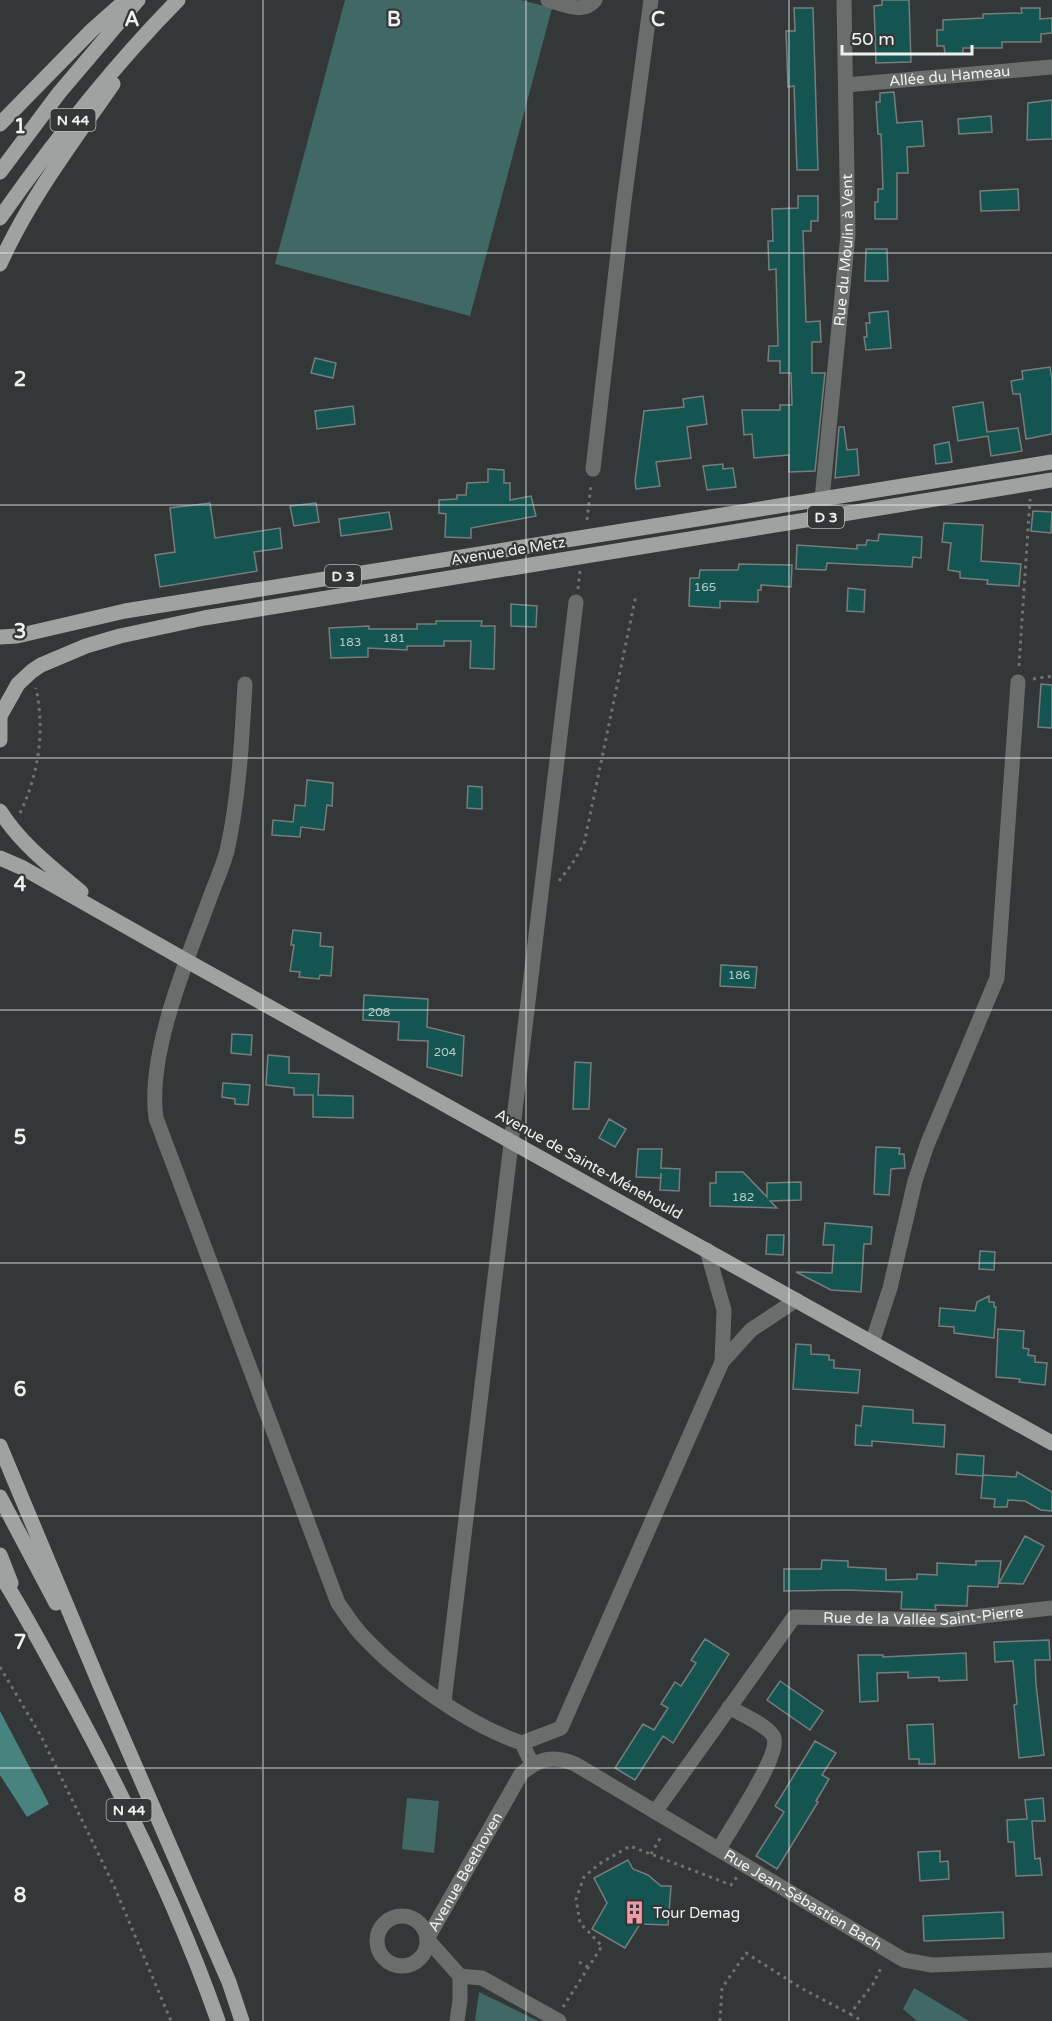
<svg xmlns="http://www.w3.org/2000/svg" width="1052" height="2021" font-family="'Varela Round',sans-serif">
  <rect width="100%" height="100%" fill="#343737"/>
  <path fill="#406966" d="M345,0h176l31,8 -82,308 -195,-52z
    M407,1798l32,3 -5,52 -32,-4z
    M914,1988l55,33h-52l-14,-12z
    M479,1992l59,29h-63z"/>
  <path fill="#48847f" d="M0,1711l49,93 -22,13 -27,-42z"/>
  <path fill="#155551" stroke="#797c7c" stroke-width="1.5" d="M882,0h27l2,62 -35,1 -2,-57 8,-1z
    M794,8h19l5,162h-21l-3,-84 -6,1 -2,-56h9z
    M1021,8h19v11l12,-1v15l-11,1v8h-39v6h-39v6h-18l-1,-8h-7v-16h6v-10l40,-2v-4l39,-1z
    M894,92l3,31 25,-2 2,25 -17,1 1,26h-11v46h-22v-17h3v-13h5l-2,-55h-3l-2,-32h4v-9z
    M1052,100v39l-25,1 1,-37z
    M991,116l1,16 -33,2 -1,-15z
    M1018,189l1,21 -38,1 -1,-20z
    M798,196h20v25h-7v10h-8l3,91 14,-1 1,21h-9v31h13l-10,98 -26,1v-17l-35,3 -2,-24 -8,1 -2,-25h38v-5h12l-1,-32h-11v-12h-12l1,-15h9l-2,-77 -7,1 -1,-29h5l-1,-32 26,-1z
    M866,249h21l1,32h-23z
    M888,311l3,37 -25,2 -2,-13h3l-1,-14h4l-1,-10z
    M315,358l21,5 -3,15 -22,-5z
    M1050,367l2,12v55l-26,5 -6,-45h-7l-2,-13 12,-2 -1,-8z
    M703,396l4,28 -20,3 4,31 -35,4 4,24 -24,3 -1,-8 9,-70 40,-4 -1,-8z
    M983,402l4,30 31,-4 4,23 -31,5 -3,-20 -30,5 -5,-34z
    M353,406l2,18 -38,5 -2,-18z
    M839,427h5l3,23 10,-1 2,26 -24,3z
    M949,442l3,20 -16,2 -2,-19z
    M723,464v5l10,-1 3,19 -29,3 -4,-24z
    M488,469l16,1v13h6v17l21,-4 5,20 -65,12v10l-26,-1 1,-23 -7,-1v-13l18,-1v-4h9l1,-12 21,-1z
    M210,503l5,35 65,-10 2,20 -28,4 3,19 -97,16 -5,-32 20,-3 -5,-44z
    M316,503l3,19 -25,4 -4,-20z
    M1033,511l19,1 -1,21 -20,-2z
    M389,512l3,17 -51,7 -2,-17z
    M944,523l39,2 -2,36 40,3 -2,22 -32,-2 1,-4 -28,-2v-6l-12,-2 3,-27 -9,-1z
    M879,534l43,3 -1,21 -8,-1 -1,10 -85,-4 -1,7 -30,-1 1,-24 60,4v-4h9l1,-5 11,1z
    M739,564l53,1 -1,22 -30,-2v5h-3v12l-38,-1v7l-31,-2 1,-28h9l1,-8h38z
    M848,588l17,2 -1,22 -17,-1z
    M511,604l26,2 -1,21 -25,-1z
    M436,621h46l-1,5h14l-1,43 -24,-1 1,-27h-27v5h-37v4l-39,-2v9l-37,1 -2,-30 40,-2v3h48v-5h19z
    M1041,684l11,1v43l-14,-1z
    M307,780l26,3 -1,23 -5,-1 -3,25 -23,-3 -1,10 -28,-2 1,-15 20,2 2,-17 10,1z
    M468,786l14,1v22l-15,-1z
    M293,930l28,3 -1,13 13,1 -2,29 -11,-1 -1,4 -20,-2 1,-5 -10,-1 4,-26h-3z
    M721,965l36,2 -2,21 -35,-2z
    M364,995l64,4 -1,28 37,9 -2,40 -35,-9 1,-26 -30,-1 1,-18 -36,-2z
    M232,1034l20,1 -1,20 -20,-2z
    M268,1055l21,2v16l30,1 -1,21 35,1v22l-40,-1v-22h-19v-7l-28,-3z
    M575,1062l16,1 -2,46h-16z
    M223,1083l27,2 -2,20 -13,-1v-5l-13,-2z
    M609,1119l17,10 -11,18 -16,-9z
    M876,1147l24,1 -1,6h5l1,14 -14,1 -2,26 -15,-1z
    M638,1149h24l-1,19 19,1 -1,22 -19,-1 1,-17v5l-25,-1z
    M716,1172h27l24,25v-14l34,-1v18l-31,1 7,7 -67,-2v-23h6z
    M825,1223l47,4 -1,17h-7l-3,48 -30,-2 -35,-18 36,1 2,-28h-11z
    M767,1235h17l-1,20 -17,-1z
    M980,1251l15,1 -1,18 -15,-1z
    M989,1296v6h5v5h2l-2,31 -40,-5v-6l-15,-1 1,-18 35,3 2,-9z
    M998,1329l26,2 -1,17 6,1 -1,6 7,1v6l12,1 -2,22 -26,-3 1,-3 -24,-2z
    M796,1344l15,1v9l18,1v5h5v8l26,2 -2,23 -65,-4z
    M863,1406l50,4v13l32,2 -1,22 -72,-6v5l-17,-1 1,-20 5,1z
    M957,1454l27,2 -1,20 -27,-2z
    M1017,1472l35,20v19l-11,-1 -16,-9 -17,-1 -1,7h-13l1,-8 -14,-1 2,-23 33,2z
    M1025,1536l19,10 -21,38 -24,-1z
    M822,1560l26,1v6l38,2v11l31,-1v-5l20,1v-12l39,2v-4h25l-3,26 -30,-1 -1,20 -32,-1 1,5 -35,-1 1,-17 -56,-2 -62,1v-22h37z
    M705,1639l24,15 -56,89 -10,-7 -28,44 -20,-12 28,-44 11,6 14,-22 -7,-4 14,-22 6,4 15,-23 -5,-3z
    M1049,1640l1,20h-15l1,24 8,71 -25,3 -5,-53 3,-1 -4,-43 -18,1 -1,-20z
    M966,1653l1,27 -28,1v-4l-31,1v-6l-31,1 1,28 -18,1 -2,-47h25v2z
    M780,1681l43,30 -13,19 -43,-30z
    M933,1724l2,40h-16v-5h-10l-2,-34z
    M815,1741l21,12 -14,22 7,4 -13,22 2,1 -41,67 -21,-13 28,-44 -9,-6z
    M1043,1798l2,23h-13l3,38 5,-1 2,17 -26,1 -2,-34h-6l-1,-22 20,-1 -2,-19z
    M940,1851v11l8,-1 1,18 -29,2 -2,-29z
    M628,1860l5,9 15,6 13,11h10l-3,39 -28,-1 -15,24 -33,-19 15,-26 -13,-25z
    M1003,1912l1,26 -80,3 -1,-25z"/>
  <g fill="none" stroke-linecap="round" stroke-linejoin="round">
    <path stroke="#707272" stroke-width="3" stroke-dasharray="3 4.5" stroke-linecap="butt" d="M587,520l4,-35
      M578,589l2,-18
      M1019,666l11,-167
      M1033,679l19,-3
      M20,813c19,-39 25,-83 16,-125
      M559,881l13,-17 12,-20 52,-249
      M0,1667l41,69 73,150 57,135
      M651,1854l11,-19
      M579,1962l9,5
      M563,2007l39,-61 -22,-23 -4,-24 8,-22 15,-13 31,-18 101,39 6,-8
      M850,2014l12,7
      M720,2021l2,-33 24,-35 55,35 49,26 23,-30 9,-18"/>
    <g stroke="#6b6d6d" stroke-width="15">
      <path d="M548,0c15,4 35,15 47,0"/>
      <path id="s1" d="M846,85l206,-18"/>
      <path d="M593,469l31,-268 27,-201"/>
      <path id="s2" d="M822,499l26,-264 -4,-235"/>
      <path d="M245,684c-3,55 -6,113 -18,167 -5,18 -13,35 -19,52 -22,59 -61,152 -52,215l182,485c7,10 14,21 22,30 39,43 108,92 162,110"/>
      <path d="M707,1250l17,60 -2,52"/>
      <path d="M872,1343l18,-55 25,-107 12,-36 70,-167 21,-296"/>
      <path d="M444,1702l132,-1100"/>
      <path d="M532,1764l-10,-21 39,-15 161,-366 29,-32 45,-30"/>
      <path id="s3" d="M655,1812l139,-195 152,3 106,-12"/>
      <path d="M719,1849c11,-20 61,-92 55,-111 -4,-12 -34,-24 -45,-31"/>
      <circle cx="402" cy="1941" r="25"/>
      <path d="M460,1976l22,2 77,43"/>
      <path id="s4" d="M457,2021l3,-21v-24l-33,-37 94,-165c18,-16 31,-19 54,-10l329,196 28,5 120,-5"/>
    </g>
    <path stroke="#9fa2a1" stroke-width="15" d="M0,124l92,-94 34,-30
      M0,172l59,-79 79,-93
      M0,218c54,-77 112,-151 178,-218
      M0,264c29,-65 73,-122 113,-180
      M0,637l17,-1 108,-25 927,-149
      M0,715v25
      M0,716l18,-32 14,-13 9,-6 45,-19 34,-10 84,-18 848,-138
      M0,811c21,33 51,56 81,81
      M0,858l23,10 164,93 865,482
      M0,1446l100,239 129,297 13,39
      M0,1497l56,106
      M0,1555l11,28
      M0,1574c27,43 50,87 74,131 55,102 106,207 144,316"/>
  </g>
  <path fill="none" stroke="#eff1f0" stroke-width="1.5" stroke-opacity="0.55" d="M263,0v2021M526,0v2021M789,0v2021M0,253h1052M0,505h1052M0,758h1052M0,1010h1052M0,1263h1052M0,1516h1052M0,1768h1052"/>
  <defs>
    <symbol id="building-bare" viewBox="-9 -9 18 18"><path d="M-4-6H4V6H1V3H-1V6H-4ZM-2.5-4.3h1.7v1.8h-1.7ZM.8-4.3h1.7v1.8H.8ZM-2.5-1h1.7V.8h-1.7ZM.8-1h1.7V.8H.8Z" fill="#f39aa9" stroke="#343737" stroke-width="2.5" paint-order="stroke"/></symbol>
  </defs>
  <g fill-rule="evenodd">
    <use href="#building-bare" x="618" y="1896" width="33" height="33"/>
  </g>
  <g text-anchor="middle" stroke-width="4.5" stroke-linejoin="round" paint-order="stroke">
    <g font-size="12" fill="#b8cac8">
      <text x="705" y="591">165</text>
      <text x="394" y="642">181</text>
      <text x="350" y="646">183</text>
      <text x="739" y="979">186</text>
      <text x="379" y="1016">208</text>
      <text x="445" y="1056">204</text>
      <text x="743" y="1201">182</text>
    </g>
    <g fill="#343737" stroke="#b7b9b8" stroke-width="1.5">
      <rect x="50.5" y="109" width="45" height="22" rx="4.5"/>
      <rect x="808" y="506" width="36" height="22" rx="4.5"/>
      <rect x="325" y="565" width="36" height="22" rx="4.5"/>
      <rect x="106.5" y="1799" width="45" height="22" rx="4.5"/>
    </g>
    <g font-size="14" font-weight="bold" fill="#eff1f0">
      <text x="73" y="125">N 44</text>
      <text x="826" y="522">D 3</text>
      <text x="343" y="581">D 3</text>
      <text x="129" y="1815">N 44</text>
    </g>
    <g font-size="15" fill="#eff1f0" stroke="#343737">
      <text dy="5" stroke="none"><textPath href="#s1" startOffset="104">Allée du Hameau</textPath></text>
      <text dy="5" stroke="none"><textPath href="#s2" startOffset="250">Rue du Moulin à Vent</textPath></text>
      <text transform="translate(508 551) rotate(-9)" y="5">Avenue de Metz</text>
      <text transform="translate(589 1164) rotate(29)" y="5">Avenue de Sainte-Ménehould</text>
      <text dy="5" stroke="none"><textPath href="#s3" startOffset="369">Rue de la Vallée Saint-Pierre</textPath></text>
      <text dy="5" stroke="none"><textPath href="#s4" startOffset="172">Avenue Beethoven</textPath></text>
      <text dy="5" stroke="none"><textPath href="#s4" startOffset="609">Rue Jean-Sébastien Bach</textPath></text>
    </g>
    <g font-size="15" fill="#eff1f0" stroke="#343737" text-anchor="start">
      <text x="653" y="1918">Tour Demag</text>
    </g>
  </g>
  <g font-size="20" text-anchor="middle" font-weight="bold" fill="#eff1f0" stroke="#343737" stroke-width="4.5" stroke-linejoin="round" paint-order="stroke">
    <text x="132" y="26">A</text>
    <text x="394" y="26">B</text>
    <text x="658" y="26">C</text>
    <text x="20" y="133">1</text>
    <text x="20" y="386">2</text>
    <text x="20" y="638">3</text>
    <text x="20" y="891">4</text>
    <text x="20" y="1144">5</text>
    <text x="20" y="1396">6</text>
    <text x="20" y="1649">7</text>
    <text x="20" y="1902">8</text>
  </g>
  <path d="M842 45v9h130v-9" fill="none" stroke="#eff1f0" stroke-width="3"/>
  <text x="851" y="45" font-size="18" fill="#eff1f0" stroke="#343737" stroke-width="4.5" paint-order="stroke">50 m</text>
</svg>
